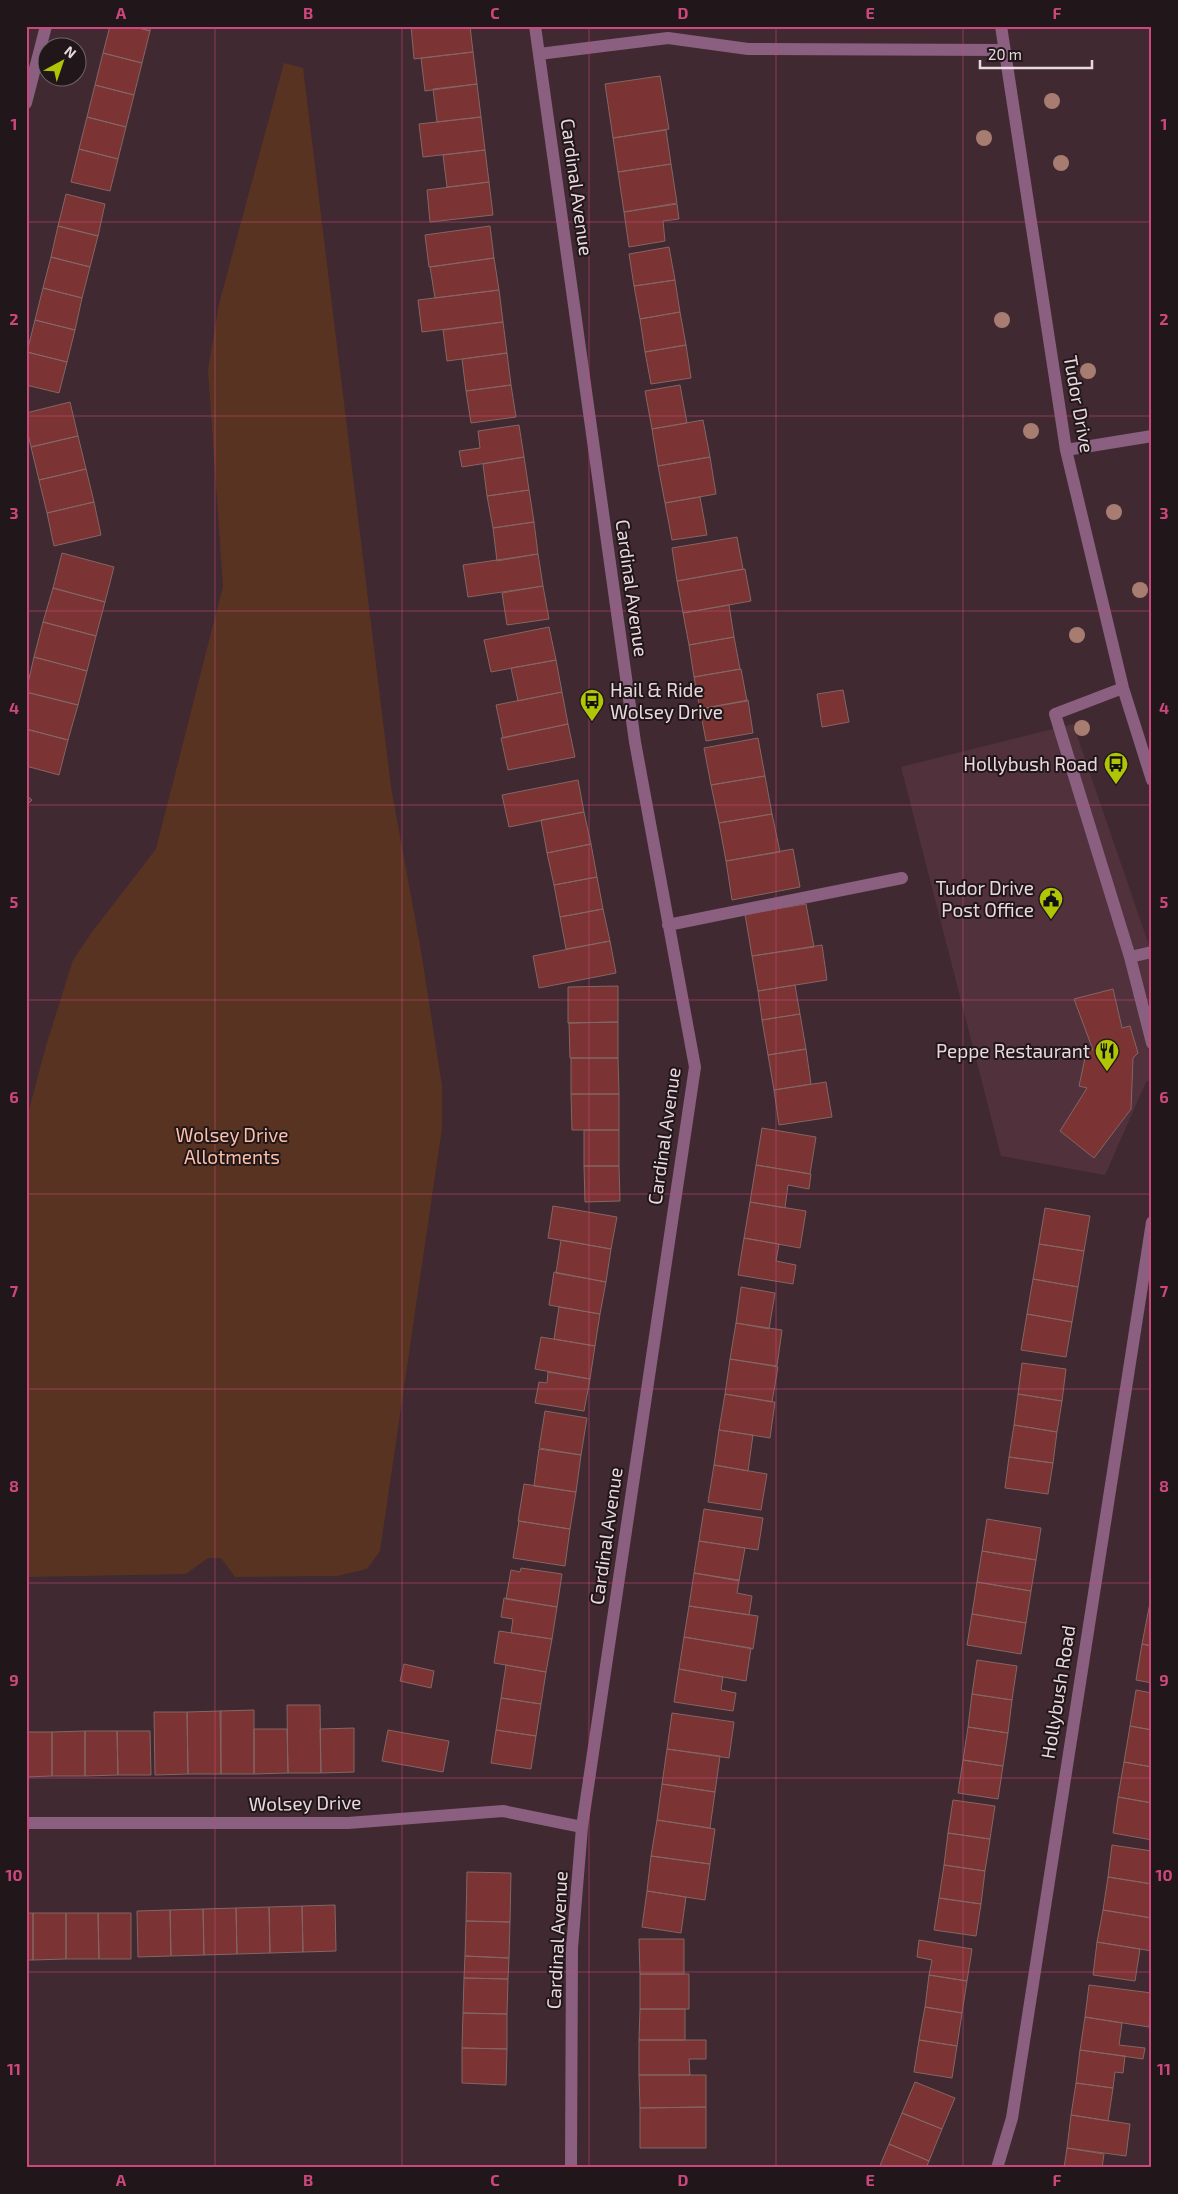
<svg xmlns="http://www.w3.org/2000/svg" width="1178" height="2194" font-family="'Exo 2',sans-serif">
  <rect width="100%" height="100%" fill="#412931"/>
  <path fill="#51323c" d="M1073,724l79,230v125l-6,3 -41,93 -104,-19 -100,-389z"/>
  <path fill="#593321" d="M284,63l19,5 88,719 30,164 21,135v42l-62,423 -13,18 -30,7 -102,1 -14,-19h-13l-22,16 -160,3v-456l20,-75 27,-86 19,-28 64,-83 67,-263 -15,-216 11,-66z"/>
  <path fill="#7b3333" stroke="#836665" d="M110,26h22l18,5 -8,32 -39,-10z
    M132,26h19l-1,5z
    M411,26h59l3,26 -59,7z
    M473,52l4,32 -52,7 -4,-33z
    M103,53l39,10 -8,32 -39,-10z
    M660,76l9,53 -56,9 -8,-54z
    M477,84l4,33 -44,5 -4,-33z
    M95,85l39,10 -8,32 -39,-10z
    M87,117l39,10 -8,32 -39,-10z
    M481,117l4,33 -62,7 -4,-33z
    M666,130l5,34 -53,8 -5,-34z
    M79,149l39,10 -8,32 -39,-9z
    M485,150l4,32 -42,5 -4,-32z
    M671,164l6,39 -53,9 -6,-40z
    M489,182l4,33 -63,7 -3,-32z
    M66,194l39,10 -7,32 -40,-10z
    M677,204l2,15 -16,2 2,20 -36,6 -5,-35z
    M58,226l40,10 -8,31 -39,-10z
    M490,226l4,32 -65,9 -4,-32z
    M669,247l6,33 -41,6 -5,-32z
    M51,257l39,10 -8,31 -39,-10z
    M494,258l5,32 -64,8 -5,-31z
    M675,280l5,32 -40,7 -6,-33z
    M43,288l39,10 -7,32 -40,-10z
    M499,290l4,32 -81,10 -4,-32z
    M680,312l6,33 -41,7 -5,-33z
    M35,320l40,10 -8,32 -40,-10z
    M503,322l4,31 -60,8 -4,-31z
    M686,345l5,33 -40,6 -6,-32z
    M27,352l40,10 -8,31 -33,-8z
    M507,353l4,32 -45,6 -4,-32z
    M511,385l5,32 -45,6 -5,-32z
    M680,385l7,38 -35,6 -7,-38z
    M70,402l8,34 -47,11 -5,-21v-13z
    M703,420l7,37 -52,9 -6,-37z
    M519,425l5,32 -62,10 -3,-16 21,-3 -2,-17z
    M78,436l8,33 -47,11 -8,-33z
    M524,457l5,33 -42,6 -4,-32z
    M710,457l6,37 -51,9 -7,-37z
    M86,469l8,33 -47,11 -8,-33z
    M529,490l5,32 -41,6 -6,-32z
    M700,497l7,38 -35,5 -7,-37z
    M94,502l7,33 -47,11 -7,-33z
    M534,522l4,32 -41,7 -4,-33z
    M737,537l6,32 -66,12 -5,-33z
    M62,553l52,14 -9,35 -52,-14z
    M538,554l5,32 -75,11 -5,-32z
    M745,569l6,32 -68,12 -6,-32z
    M543,586l6,33 -42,6 -5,-32z
    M53,588l52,14 -9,34 -53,-14z
    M729,605l5,32 -45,8 -6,-32z
    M43,622l53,14 -9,35 -53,-14z
    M549,627l7,33 -65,12 -7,-32z
    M734,637l6,32 -46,8 -5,-32z
    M34,657l53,14 -9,34 -52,-13z
    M556,660l6,32 -44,9 -7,-33z
    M741,669l6,32 -47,8 -6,-32z
    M843,690l6,32 -27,5 -5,-33z
    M26,692l52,13 -10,35 -42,-11z
    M562,692l6,32 -65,14 -7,-33z
    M748,700l5,33 -47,8 -6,-32z
    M568,724l7,33 -67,13 -7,-32z
    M26,729l42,11 -9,35 -33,-9z
    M758,738l7,38 -54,9 -7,-37z
    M765,776l7,38 -53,9 -8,-38z
    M578,780l6,32 -75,15 -7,-32z
    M26,795l6,5 -6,6z
    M584,812l7,32 -44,9 -6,-33z
    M772,814l8,38 -54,9 -7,-38z
    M591,844l6,33 -43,8 -7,-32z
    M793,849l7,38 -68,13 -6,-39z
    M597,877l6,32 -43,8 -6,-32z
    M806,904l8,43 -62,9 -7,-42z
    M603,909l7,32 -44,8 -6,-32z
    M610,941l6,32 -77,15 -6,-32z
    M822,945l5,35 -69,11 -6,-35z
    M795,985l5,29 -38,6 -4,-29z
    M618,986v36l-50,1v-36z
    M1113,989l9,39 8,-2 8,27 -5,5 -2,51 -37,49 -34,-27 27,-43 -8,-2 8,-37 6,1 -19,-51z
    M800,1014l6,35 -38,6 -6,-35z
    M618,1022v36h-48l-1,-35z
    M806,1049l5,35 -37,6 -6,-35z
    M571,1058h47l1,36h-48z
    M826,1082l6,35 -53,8 -5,-35z
    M571,1094h48v36h-47z
    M762,1128l54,9 -6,37 -54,-9z
    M584,1130h35v36h-35z
    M756,1165l55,9 -2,15 -21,-4 -3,23 -35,-6z
    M584,1166h35l1,35 -35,1z
    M750,1202l56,9 -6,37 -56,-10z
    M553,1206l64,11 -6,32 -63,-11z
    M1045,1208l45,8 -6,35 -45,-7z
    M744,1238l35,6 -3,17 20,4 -3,19 -55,-9z
    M561,1240l50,9 -5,33 -50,-9z
    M1039,1244l45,7 -6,36 -45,-8z
    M554,1272l52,10 -6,32 -51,-9z
    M1033,1279l45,8 -6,35 -45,-8z
    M741,1287l34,6 -6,36 -33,-6z
    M559,1307l41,7 -5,32 -41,-7z
    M1027,1314l45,8 -6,35 -45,-7z
    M736,1323l46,7 -5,36 -47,-7z
    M541,1337l54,9 -5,33 -55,-10z
    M730,1359l48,8 -6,35 -47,-8z
    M1022,1363l44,6 -4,32 -44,-7z
    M548,1372l42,7 -6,32 -49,-8 4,-21 8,1z
    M725,1394l50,8 -5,36 -51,-8z
    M1018,1394l44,7 -5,31 -43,-7z
    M545,1411l42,7 -6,37 -42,-7z
    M1014,1425l43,7 -4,31 -44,-6z
    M719,1430l34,5 -5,36 -34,-6z
    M539,1449l42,6 -5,37 -42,-6z
    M1009,1457l44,6 -5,31 -43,-6z
    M714,1465l53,9 -6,36 -53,-8z
    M524,1484l52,8 -6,37 -52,-8z
    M704,1509l59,9 -5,32 -59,-9z
    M987,1519l54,9 -5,32 -54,-9z
    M519,1521l51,8 -5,37 -52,-8z
    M699,1541l46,7 -6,33 -45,-8z
    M982,1551l54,9 -5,31 -54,-9z
    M521,1568l41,6 -5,33 -51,-8 5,-29 9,2z
    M694,1573l45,7 -2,13 15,3 -3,19 -60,-9z
    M977,1582l54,9 -5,32 -54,-9z
    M1152,1591v18l-3,-1z
    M504,1598l53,9 -5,32 -41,-6 2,-14 -12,-2z
    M689,1606l69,10 -5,33 -69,-12z
    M1149,1608l3,1v37l-10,-2z
    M972,1614l54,9 -5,31 -54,-9z
    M499,1631l53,8 -6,33 -52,-9z
    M684,1637l67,11 -5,33 -67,-12z
    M1142,1644l10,2v37l-16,-3z
    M977,1660l40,6 -5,34 -40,-6z
    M404,1664l30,7 -3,17 -31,-7z
    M506,1665l40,7 -5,32 -40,-6z
    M679,1669l44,8 -2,13 15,3 -3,18 -59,-9z
    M1136,1690l16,3v37l-22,-4z
    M972,1694l40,6 -4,33 -40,-6z
    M501,1698l40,6 -5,32 -40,-6z
    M287,1705h33l1,68h-33z
    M254,1710v64h-33l-1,-63z
    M221,1711v63h-33l-1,-62z
    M154,1712h33l1,62 -33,1z
    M672,1713l62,9 -5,36 -62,-9z
    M1130,1726l22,4v37l-28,-5z
    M968,1727l40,6 -5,33 -40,-6z
    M354,1728v44l-33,1 -1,-44z
    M254,1729h33l1,44 -34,1z
    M388,1730l61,11 -6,31 -61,-11z
    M496,1730l40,6 -5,33 -40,-6z
    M85,1731h32l1,44 -33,1z
    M85,1731v45h-33v-44z
    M117,1731h33l1,44h-33z
    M26,1732h26v44l-26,1z
    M667,1749l53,7 -5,36 -53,-8z
    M963,1760l40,6 -5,33 -40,-6z
    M1124,1762l28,5v36l-34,-6z
    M662,1784l53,8 -5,36 -53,-8z
    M1118,1797l34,6v37l-39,-7z
    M953,1800l42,6 -5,33 -42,-6z
    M657,1820l58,9 -5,35 -59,-8z
    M948,1833l42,6 -5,32 -41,-6z
    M1112,1845l40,6v33l-44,-7z
    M651,1856l59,8 -5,36 -58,-9z
    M944,1865l41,6 -4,33 -42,-6z
    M467,1872l44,1 -1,49 -44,-1z
    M1108,1877l44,7v34l-49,-8z
    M647,1891l39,6 -5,36 -39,-6z
    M939,1898l42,6 -5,32 -42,-6z
    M335,1905l1,46 -33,1 -1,-46z
    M302,1906l1,46 -33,1 -1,-46z
    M269,1907l1,46 -33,1 -1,-46z
    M236,1908l1,46 -33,1 -1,-46z
    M203,1909l1,46 -33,1 -1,-46z
    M170,1910l1,46 -33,1 -1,-46z
    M1103,1910l49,8v33l-55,-9z
    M26,1913h7v47h-7z
    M33,1913h33v46l-33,1z
    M66,1913h32l1,46h-33z
    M98,1913h33v46h-32z
    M466,1921l44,1 -1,36 -44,-2z
    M639,1939h45v35h-44z
    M919,1940l53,9 -5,32 -38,-6 3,-15 -15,-3z
    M1097,1942l43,7 -5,32 -42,-6z
    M465,1956l44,2 -1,21 -44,-1z
    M640,1974h49v35h-49z
    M929,1975l38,6 -5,32 -37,-6z
    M464,1978l44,1 -1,35 -44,-1z
    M1089,1985l63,8 -3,34 -64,-10z
    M925,2007l37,6 -5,33 -38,-6z
    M640,2009h45v31h-46z
    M463,2013l44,1v35l-45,-1z
    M1085,2017l37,6 -3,22 26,3 -2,11 -63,-9z
    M639,2040h67v19h-17l1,16h-51z
    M919,2040l38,6 -5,32 -38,-6z
    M462,2048l45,1 -1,36 -44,-2z
    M1080,2050l45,6 -2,17 -8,-1 -2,16 -37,-5z
    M639,2075h67v32l-66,1z
    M915,2082l40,16 -13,31 -40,-16z
    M1076,2083l37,5 -5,33 -37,-6z
    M706,2107v41h-66v-40z
    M902,2113l40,16 -13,32 -40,-17z
    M1071,2115l59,9 -4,32 -59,-8z
    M889,2144l40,17 -3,7h-47z
    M1067,2148l37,6 -2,14h-38z"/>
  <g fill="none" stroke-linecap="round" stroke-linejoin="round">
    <path stroke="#8a5f80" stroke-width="12" d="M535,26l100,716 60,325 -113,760 -10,121 -1,220
      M1001,26l65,424 57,238 29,92
      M539,54l129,-16 80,11 255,1
      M26,103l20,-77
      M1066,450l86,-14
      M1123,688l-68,26 75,243 22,86
      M668,925l234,-47
      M1130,957l22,-5
      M26,1823h322l155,-12 79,16
      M997,2168l15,-50 140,-896"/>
  </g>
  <g fill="#a77c71">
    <circle cx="1052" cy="101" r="8"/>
    <circle cx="984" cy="138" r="8"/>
    <circle cx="1061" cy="163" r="8"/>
    <circle cx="1002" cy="320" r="8"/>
    <circle cx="1088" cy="371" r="8"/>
    <circle cx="1031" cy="431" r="8"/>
    <circle cx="1114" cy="512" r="8"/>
    <circle cx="1140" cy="590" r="8"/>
    <circle cx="1077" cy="635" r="8"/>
    <circle cx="1082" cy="728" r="8"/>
  </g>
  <path fill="none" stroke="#cc487c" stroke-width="1" stroke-opacity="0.55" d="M215,26v2142M402,26v2142M589,26v2142M776,26v2142M963,26v2142M26,222h1126M26,416h1126M26,611h1126M26,805h1126M26,1000h1126M26,1194h1126M26,1389h1126M26,1583h1126M26,1778h1126M26,1972h1126"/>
  <defs>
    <symbol id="bus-pin" viewBox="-11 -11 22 30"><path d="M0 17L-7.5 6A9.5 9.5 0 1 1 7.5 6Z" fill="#afc506" stroke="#211619"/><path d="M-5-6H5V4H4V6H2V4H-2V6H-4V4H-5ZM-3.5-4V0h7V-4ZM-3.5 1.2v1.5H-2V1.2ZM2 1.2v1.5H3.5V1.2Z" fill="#111"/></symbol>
    <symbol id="civic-pin" viewBox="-11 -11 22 30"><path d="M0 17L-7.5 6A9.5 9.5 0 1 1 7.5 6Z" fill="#afc506" stroke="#211619"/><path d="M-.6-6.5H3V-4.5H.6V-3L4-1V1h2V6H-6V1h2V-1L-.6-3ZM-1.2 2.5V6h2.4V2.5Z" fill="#111"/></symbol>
    <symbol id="restaurant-pin" viewBox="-11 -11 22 30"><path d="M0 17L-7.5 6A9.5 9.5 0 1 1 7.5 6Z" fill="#afc506" stroke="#211619"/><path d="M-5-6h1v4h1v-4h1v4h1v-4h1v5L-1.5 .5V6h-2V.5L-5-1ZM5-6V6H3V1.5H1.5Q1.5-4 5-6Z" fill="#111"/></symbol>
  </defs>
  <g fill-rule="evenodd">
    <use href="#bus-pin" x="578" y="687" width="28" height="38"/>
    <use href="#bus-pin" x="1102" y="750" width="28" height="38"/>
    <use href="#civic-pin" x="1037" y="885" width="28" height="38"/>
    <use href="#restaurant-pin" x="1093" y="1037" width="28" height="38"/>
  </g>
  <g text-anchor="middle" stroke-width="4" stroke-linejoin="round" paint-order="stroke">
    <g font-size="19" fill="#e9d9de" stroke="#211619">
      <text transform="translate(577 187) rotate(82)" y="7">Cardinal Avenue</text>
      <text transform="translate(1079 404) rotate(80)" y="7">Tudor Drive</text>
      <text transform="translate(632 588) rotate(82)" y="7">Cardinal Avenue</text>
      <text transform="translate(664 1136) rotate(-82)" y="7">Cardinal Avenue</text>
      <text transform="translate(606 1536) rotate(-82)" y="7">Cardinal Avenue</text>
      <text transform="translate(1058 1692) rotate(-81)" y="7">Hollybush Road</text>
      <text transform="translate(305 1803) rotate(-1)" y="7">Wolsey Drive</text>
      <text transform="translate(557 1940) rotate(-87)" y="7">Cardinal Avenue</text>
    </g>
    <g font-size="19" fill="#e9d9de" stroke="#211619" text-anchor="end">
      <text x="610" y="697" text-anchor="start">Hail &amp; Ride<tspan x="610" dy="22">Wolsey Drive</tspan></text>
      <text x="1098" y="771">Hollybush Road</text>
      <text x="1034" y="895">Tudor Drive<tspan x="1034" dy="22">Post Office</tspan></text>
      <text x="1090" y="1058">Peppe Restaurant</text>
    </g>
    <g font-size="19" fill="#fbc0a5" stroke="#211619">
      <text x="232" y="1142">Wolsey Drive<tspan x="232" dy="22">Allotments</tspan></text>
    </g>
  </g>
  <rect width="1178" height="2194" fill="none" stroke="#211619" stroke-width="55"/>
  <g transform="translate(62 62) rotate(40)"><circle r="24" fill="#211619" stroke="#716468"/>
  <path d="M0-4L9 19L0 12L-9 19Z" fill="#afc506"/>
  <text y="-8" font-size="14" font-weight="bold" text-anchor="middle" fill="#e9d9de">N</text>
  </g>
  <path d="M980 60v8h112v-8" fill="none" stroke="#e9d9de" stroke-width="2.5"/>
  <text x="988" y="60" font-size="15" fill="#e9d9de" stroke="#211619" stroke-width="4" paint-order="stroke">20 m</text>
  <rect x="28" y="28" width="1122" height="2138" fill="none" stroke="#cc487c" stroke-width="2"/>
  <g font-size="16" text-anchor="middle" font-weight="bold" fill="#cc487c">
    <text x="121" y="19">A</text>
    <text x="308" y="19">B</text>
    <text x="495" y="19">C</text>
    <text x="683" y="19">D</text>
    <text x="870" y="19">E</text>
    <text x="1057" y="19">F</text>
    <text x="14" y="130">1</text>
    <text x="1164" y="130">1</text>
    <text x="14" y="325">2</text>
    <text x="1164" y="325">2</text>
    <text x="14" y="519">3</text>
    <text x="1164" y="519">3</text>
    <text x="14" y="714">4</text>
    <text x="1164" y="714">4</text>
    <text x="14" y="908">5</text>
    <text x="1164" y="908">5</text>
    <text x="14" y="1103">6</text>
    <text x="1164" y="1103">6</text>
    <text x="14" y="1297">7</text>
    <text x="1164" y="1297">7</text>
    <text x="14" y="1492">8</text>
    <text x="1164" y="1492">8</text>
    <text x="14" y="1686">9</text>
    <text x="1164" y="1686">9</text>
    <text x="14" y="1881">10</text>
    <text x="1164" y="1881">10</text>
    <text x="14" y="2075">11</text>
    <text x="1164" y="2075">11</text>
    <text x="121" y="2186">A</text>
    <text x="308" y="2186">B</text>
    <text x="495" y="2186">C</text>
    <text x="683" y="2186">D</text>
    <text x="870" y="2186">E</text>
    <text x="1057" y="2186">F</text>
  </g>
</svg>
